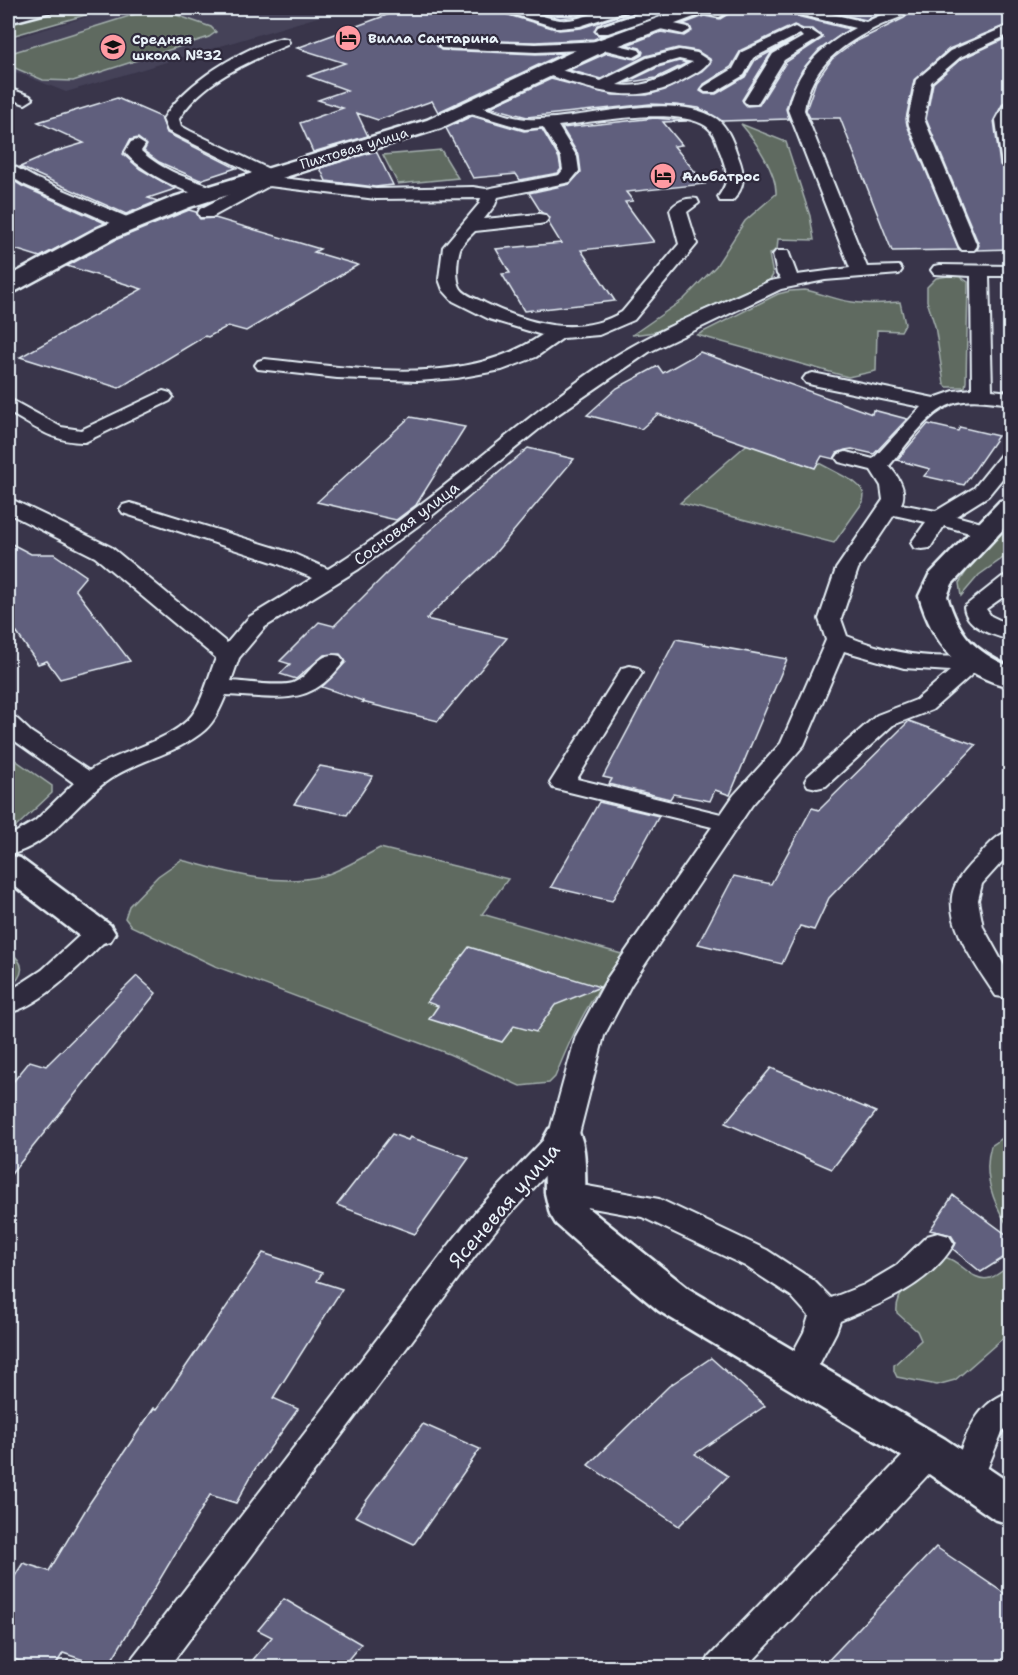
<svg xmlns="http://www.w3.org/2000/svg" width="1018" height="1675" font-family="'Shantell Sans',sans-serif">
  <rect width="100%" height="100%" fill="#39354a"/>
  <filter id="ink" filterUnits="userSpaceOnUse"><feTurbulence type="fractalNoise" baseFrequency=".0167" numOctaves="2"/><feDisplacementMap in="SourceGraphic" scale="12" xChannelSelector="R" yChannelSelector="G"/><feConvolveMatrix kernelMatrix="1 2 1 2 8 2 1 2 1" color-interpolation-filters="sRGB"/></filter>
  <g filter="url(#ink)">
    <path fill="#454259" d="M117,8h231l-282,84 -58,-23v-29z"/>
    <path fill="#5e6b61" stroke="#a3aeac" stroke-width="1.5" d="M62,8h48l-102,29v-14z
      M162,10l49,17 5,5 -7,5 -136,44 -30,-1 -35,-15v-11l3,-1 128,-40z
      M741,124l45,18 24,74 4,24 -36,-1 -1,11 -8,4 4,21 -3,5 -115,52 -23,3 52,-36 32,-33 29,-45 31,-27c1,-21 -21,-54 -35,-70z
      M441,150l17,28 -60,6 -15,-29z
      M948,276h11l9,6 -2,100 -1,5h-18l-3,-3 -9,-58 -8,-25v-14l9,-9z
      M805,290c16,3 31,10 47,12 16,3 32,1 48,0l5,22 -4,7 -24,-1 -1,41 -28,6 -151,-42 81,-41 12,-3z
      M752,440l48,13 53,28 8,7 3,7 -1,7 -29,41 -154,-40z
      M1010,523v30l-31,22 -18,21 -2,-13 8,-13z
      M8,755l44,31v7l-36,34 -8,4z
      M380,848l128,31 -26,35 143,41c-34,39 -51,75 -70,122l-6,6 -29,3 -71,-32 -234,-88 -84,-40 -6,-8 4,-12 29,-30 23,-16c45,11 94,28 141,16 19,-5 40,-19 58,-28z
      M8,951c19,12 17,24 0,38z
      M1010,1133v96c-16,-24 -28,-54 -19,-83z
      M944,1257c17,3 28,26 46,21 7,-2 15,-9 20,-13v67l-55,48 -18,5 -40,-8 -3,-6v-6l27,-25 -4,-9 -20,-18c-3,-26 29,-41 47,-56z"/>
    <path fill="#615f7d" stroke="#e8f1f8" stroke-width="1.5" fill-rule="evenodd" d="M406,8h93l3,5 57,17 22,-2 46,-15 3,-5h20l-53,17 -3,6 4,4h6l-10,4 -58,3 -95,-2 -4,6 4,4 95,4 28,-1 -126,59 -6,-11 -54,19 -21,-7 11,23 -55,16 -13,-29 43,-15 -25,-8 29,-10 -39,-14 37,-13 -48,-15z
      M522,8h84l-30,8 -16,2z
      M723,8h59l3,5 64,16 -30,21 -17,20 -12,25 -4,14 3,10 -67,2 -23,-13 -24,-3 -25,-1 -123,13 -37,-10 61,-28 62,16h34l18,-5 37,-19 9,-9 -1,-3 -13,-8 -19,-3 -32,8 -45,23 -32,-9 38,-17 28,6 7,-4 1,-3 -3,-4 -13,-3 34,-13 23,4 8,-5 -2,-5 -7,-2 21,-8 16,3 8,-5zM794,25l9,4h10l10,9 -37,24 -27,43 -12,1 -5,-6 29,-47 22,-13 -38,20 -10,17 -29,17h-11l-5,-3 4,-7 27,-17 10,-17z
      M814,8h78l-26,12z
      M916,8h95v15l-62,26 -35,31 -8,39 1,6 52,125 -67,1 -52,-133h-30l-4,-8 10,-29 16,-22 23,-17 49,-24z
      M1011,36v64l-8,3 -9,17 6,45 11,7v77l-34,1 2,-5 -53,-126 7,-36 28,-24z
      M679,61l8,2 -31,15 -31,5 33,-16z
      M117,98l44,19 6,16 69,35 -36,12 -41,-18 -15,-11 3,-6 -9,-7 -8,2 -7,14 17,15 35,20 -27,9 10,3 -32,13 -106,-47 34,-15 30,-9 -46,-21z
      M472,116l52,15 18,-2 17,29 2,11 -3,4 -38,7 -4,-6 -43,4 -27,-50z
      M655,118l32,3 -24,1 19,23 -8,1 31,38 -79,8 7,9 -8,1 29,40 -73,8 34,51 -91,10 -22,-37 8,-1 -14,-24 65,-6 -13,-21 2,-4 -9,-6 -12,-19 41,-9 11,-12 -2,-16 -17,-28z
      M376,151l17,34 -18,2 -49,-6 -6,-13z
      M8,177l14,9 83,37 -65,34 -32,-10z
      M189,210l7,2 4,7 15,-1 105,31 -6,3 44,13 -112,66 -18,-5 -20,11 -3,-1 -86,52 -99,-31 122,-68 -75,-23 48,-26z
      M700,352l172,62 1,-4 34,9 -33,35 -22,-5 -7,1 -8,3 -3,6 -12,-3 -7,12 -157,-54 -17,15 -54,-14 30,-27 41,-22 5,7z
      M410,417l55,10 -49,78 -20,15 -79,-18z
      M928,424l30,7 2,-4 38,9 -34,49 -40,-9 6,-7 -33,-9z
      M528,448l46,11 -83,99 -65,61 81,19 -69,83 -76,-19 1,-1 -41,-14 24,-25 -6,-8 -16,1 -28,24 -16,-5 10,-10 -10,-3 39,-39 15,4 95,-95z
      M8,542l23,12h23l32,22 -11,13 55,72 -70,18 -13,-18 -9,3 -30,-44z
      M676,639l111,20 -57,136 -15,-5 -5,11 -37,-7 -3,5 -61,-15 3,-5 -9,-2z
      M909,721l67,24 -147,153 -15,32 -14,-4 -18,38 -84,-20 36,-68 37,8 41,-76 7,2z
      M320,766l53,10 -26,39 -53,-11z
      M599,802l60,14 -47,85 -61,-14z
      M469,947l131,40 -45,18 -19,27 -22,-6 -12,16 -73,-23 9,-13 -11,-4z
      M137,976l19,17 -148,185v-90l22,-27 16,5z
      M771,1068l105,44 -44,57 -107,-46z
      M392,1134l16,6 2,-3 59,21 -54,76 -78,-29z
      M953,1195l58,43v15l-30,19 -28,-23 3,-6 -5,-8 -21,-5z
      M263,1253l59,20 -5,8 25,8 -69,109 25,11 -43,60 -19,34 -26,-8 -103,173 -44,-15 -9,15h-16l-30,-11v-70l15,-24 26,8 40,-67 65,-96 3,1z
      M711,1358l54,48 -70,48 33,22 -49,50 -91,-61 81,-79z
      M423,1424l57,25 -66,95 -59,-28z
      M936,1547l75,51v55l-13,15h-177z
      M284,1599l77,45 -20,24h-95l26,-31 -14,-7z"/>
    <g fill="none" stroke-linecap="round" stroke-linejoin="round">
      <defs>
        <path id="lane" d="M501,8c22,-2 38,9 59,12 22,2 43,-15 68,-12l-2,3 -46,15 -21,2 -56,-17z
          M656,8h19l-2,3 -65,22h-10l-2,-3 2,-3z
          M692,8h22l10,2 2,3 -7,4 -25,-6z
          M784,8h22l60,14 30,-14h18c-7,8 -22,12 -33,17 -39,19 -70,40 -77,85l63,157 32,-1 3,4 -3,4 -74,6 -44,9 -132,63 -95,65 -120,97 -75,55 -94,58 -26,31 -8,23c16,1 48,6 62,2 19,-7 24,-33 47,-27l4,5c-34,48 -67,36 -118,34 -5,12 -11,26 -21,35 -28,24 -65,29 -95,49 -35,23 -58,67 -102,76v-18l27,-16 39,-38 -66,-47v-20l8,2 15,14 58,39c28,-20 91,-31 107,-62 9,-16 13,-34 20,-51l-121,-101 -87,-44v-14l7,2 96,46 116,96 22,-26 64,-39 -37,-15 -153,-50 -3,-4 3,-4 7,-2 7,2 155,48 36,16c98,-60 180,-141 275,-205 51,-34 111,-57 167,-83l11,-2 -4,-5 -4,-19 3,-4h12l9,24 53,-7 -62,-158c8,-40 32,-63 67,-82l-69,-17z
          M656,20l32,7 2,3 -7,4 -32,-7 -2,-3 2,-3z
          M1010,25v9l-50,23 -29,25 -7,37 53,127 -3,4h-12l-3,-4 -50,-121 -1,-6 8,-39 34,-29z
          M795,27l7,4h10l9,6 -37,23 -27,44h-10l-3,-3 29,-47 30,-17 -3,-3 -47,24 -9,17 -29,17h-10l-3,-3 3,-3 28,-17 9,-17z
          M282,38l5,1 2,3 -2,3c-39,17 -85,36 -108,74l2,7 9,5 83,40 2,3 -2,3 103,12 97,-2 13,2 73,-14 4,-5 -2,-13 -18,-30 -18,2 -61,-18 -3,-3 8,-5c18,5 39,15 58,16 52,3 144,-30 190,0 12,9 17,27 22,40 6,16 6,29 -7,42h-12l-2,-4c12,-17 10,-23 3,-43 -4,-9 -6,-22 -15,-28 -30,-20 -113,-4 -148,0l19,31 2,14 -9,11 -72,15 -3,8 -11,14 55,-5 6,1 3,4 -3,4 -6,1 -64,7c-5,5 -12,11 -15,18 -3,10 -5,31 1,40 5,7 17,10 24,14 43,21 93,35 137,9l57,-68 -9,-34c5,-8 17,-13 27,-11l2,4 -12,9 10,32 -63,76 -35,15 -36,3 -27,19 -34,13 -45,8 -39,3 -81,-3 -79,-9 -3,-4 3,-4 7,-2c90,9 198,30 277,-24l-53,-16 -36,-18 -10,-11 -4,-11 4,-32 36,-43 2,-6 -105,1 -107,-13 -57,31h-12l-2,-4 2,-4 51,-26 -7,-5 8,-5 -84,-42 -5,-12c22,-36 78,-71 119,-81z
          M446,41l90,3 66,-3 37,9 2,3 -7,4 -32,-8 -66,3 -95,-4 -2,-3 2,-3z
          M679,50l18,3 12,8c-6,9 -16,13 -26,19 -51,28 -88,9 -139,-6l-2,-3 7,-4 52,14 46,-23zM679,59l14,3c-26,14 -46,27 -76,23l40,-20z
          M8,88l22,8 3,3 -8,5 -17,-6z
          M1010,102v68l-8,-5 -6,-45 9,-16z
          M137,140l8,5 -4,6c21,20 49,28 75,37l2,4 -2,4c-21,5 -79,-27 -91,-44l6,-10z
          M8,163l27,15 99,42 3,4 -3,4h-12l-99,-44 -15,-9z
          M940,265l70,1v10h-21l3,114 18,2v12c-16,-2 -35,-6 -52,-2 -29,7 -50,42 -69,64 9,10 19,24 12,38l35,7 38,-23 29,-36 7,-2v19l-22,27 -32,20 40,11 3,5 -3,5 -8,1 -44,-12 -14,22 -8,1 -8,-1 -3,-5 15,-21 -32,-7 -36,54 -17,50 6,17c42,17 82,24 127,19l8,2 4,5 -54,48 -39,15 -67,61 -9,2 -9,-2 -3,-5 3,-5 69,-61 39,-15 34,-29 -46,-3 -60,-17 -40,94 -52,60 -121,180 -27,51 -26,102 -5,7 -75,82 -23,29 -307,412h-40l5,-11 320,-417 23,-29 73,-77 27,-98 32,-59 104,-150 -159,-39 -3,-5 72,-115 8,-2 8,2 4,5 -65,106 144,35 13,-19 47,-52 45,-103 -7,-21 17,-50 47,-69 -2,-14 -10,-16 -32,-8 -3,-4 3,-4 7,-2 27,7 48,-52 -108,-22 -7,-2 -3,-4 3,-4 7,-2 121,25 20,-7 18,-2 -1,-113 -37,-2 -3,-4 3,-4z
          M163,391l7,2 3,4 -3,4 -85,41c-31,1 -52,-16 -77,-30v-14l53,29 20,3z
          M1010,575v17l-24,17 5,7 19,9v15c-18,-5 -44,-13 -46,-33l38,-30z
          M1010,831v22l-28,31 -4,16 5,27 27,49v22l-14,-2c-17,-26 -56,-77 -41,-110 5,-11 14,-21 23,-29 9,-10 18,-22 32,-26z
          M98,925l9,2 4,6 -4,6c-25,24 -65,67 -99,74v-21l34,-22 47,-43z
          M565,1182l94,17 108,51 46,30 18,18 33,-13 32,-19 31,-30 11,-3 11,3 5,8c-24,41 -73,60 -114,77l-4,11 -26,50 -12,4 -12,-4 -4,-9 22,-41 5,-16 -18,-20 -46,-30 -103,-49 -88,-16 -4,-8 4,-8z
          M1010,1392v32l-8,8 -22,55 -12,4 -12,-4 -5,-10c13,-34 21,-73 59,-85z
          M929,1437l12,4 5,10 -5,10 -195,207h-42l5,-11 208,-216z"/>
        <path id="street" d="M685,8h25l-3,4 -98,37 -168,79 -251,79 -76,31 -98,53 -8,2v-16l90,-49 76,-31 253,-77 168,-79z
          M1010,499v23l-58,62 -5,12c12,39 26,54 63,71v20c-50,-12 -77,-42 -91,-91l10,-21 71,-74z
          M8,855l12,3 90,67 5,8 -5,8 -12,3 -12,-3 -78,-60z
          M563,1125l14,4c13,21 5,54 11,79l101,81 256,150 65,44v41l-16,-5 -81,-56 -254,-152 -76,-63 -27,-24 -6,-10 -5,-21 -1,-55 5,-9z"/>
        <path id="secondary" d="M25,8h28l-3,4 -42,11v-11z"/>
      </defs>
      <use href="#lane" stroke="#e8f1f8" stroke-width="4"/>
      <use href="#street" stroke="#e8f1f8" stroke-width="5"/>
      <use href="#secondary" stroke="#e8f1f8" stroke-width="5"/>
      <use href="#lane" fill="#2f2a3d" fill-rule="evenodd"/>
      <use href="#street" fill="#2f2a3d" fill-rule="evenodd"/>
      <use href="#secondary" fill="#2f2a3d" fill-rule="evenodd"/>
    </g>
  </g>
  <defs>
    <symbol id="hotel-disc" viewBox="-11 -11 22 22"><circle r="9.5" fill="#ff9aa2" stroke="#2f2a3d"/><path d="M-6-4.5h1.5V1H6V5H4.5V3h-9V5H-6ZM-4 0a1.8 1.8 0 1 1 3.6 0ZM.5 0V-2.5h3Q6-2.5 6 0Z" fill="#111"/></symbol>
    <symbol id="school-disc" viewBox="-11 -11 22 22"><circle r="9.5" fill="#ff9aa2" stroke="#2f2a3d"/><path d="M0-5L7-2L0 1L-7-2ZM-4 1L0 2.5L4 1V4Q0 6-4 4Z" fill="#111"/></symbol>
  </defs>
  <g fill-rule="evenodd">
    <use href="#hotel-disc" x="333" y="23" width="30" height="30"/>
    <use href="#school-disc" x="98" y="32" width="30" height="30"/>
    <use href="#hotel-disc" x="648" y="161" width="30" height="30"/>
  </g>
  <g text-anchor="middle" stroke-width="4.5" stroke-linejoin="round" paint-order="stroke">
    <g font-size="14" font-weight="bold" fill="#e8f1f8" stroke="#2f2a3d" text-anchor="start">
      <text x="368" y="43">Вилла Сантарина</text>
      <text x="132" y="44">Средняя<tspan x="132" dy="16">школа №32</tspan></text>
      <text x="682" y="181">Альбатрос</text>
    </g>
    <g font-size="14" fill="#e8f1f8" stroke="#2f2a3d">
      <text transform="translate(354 148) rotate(-17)" y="5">Пихтовая улица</text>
    </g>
    <g font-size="16" fill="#e8f1f8" stroke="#2f2a3d">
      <text transform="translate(406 523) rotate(-37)" y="6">Сосновая улица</text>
    </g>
    <g font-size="20" fill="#e8f1f8" stroke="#2f2a3d">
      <text transform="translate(504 1205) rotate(-49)" y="7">Ясеневая улица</text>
    </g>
  </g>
  <rect width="1018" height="1675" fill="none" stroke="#2f2a3d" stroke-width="30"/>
  <rect x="15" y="15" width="988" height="1645" fill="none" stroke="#e8f1f8" stroke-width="2" filter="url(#ink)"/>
</svg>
